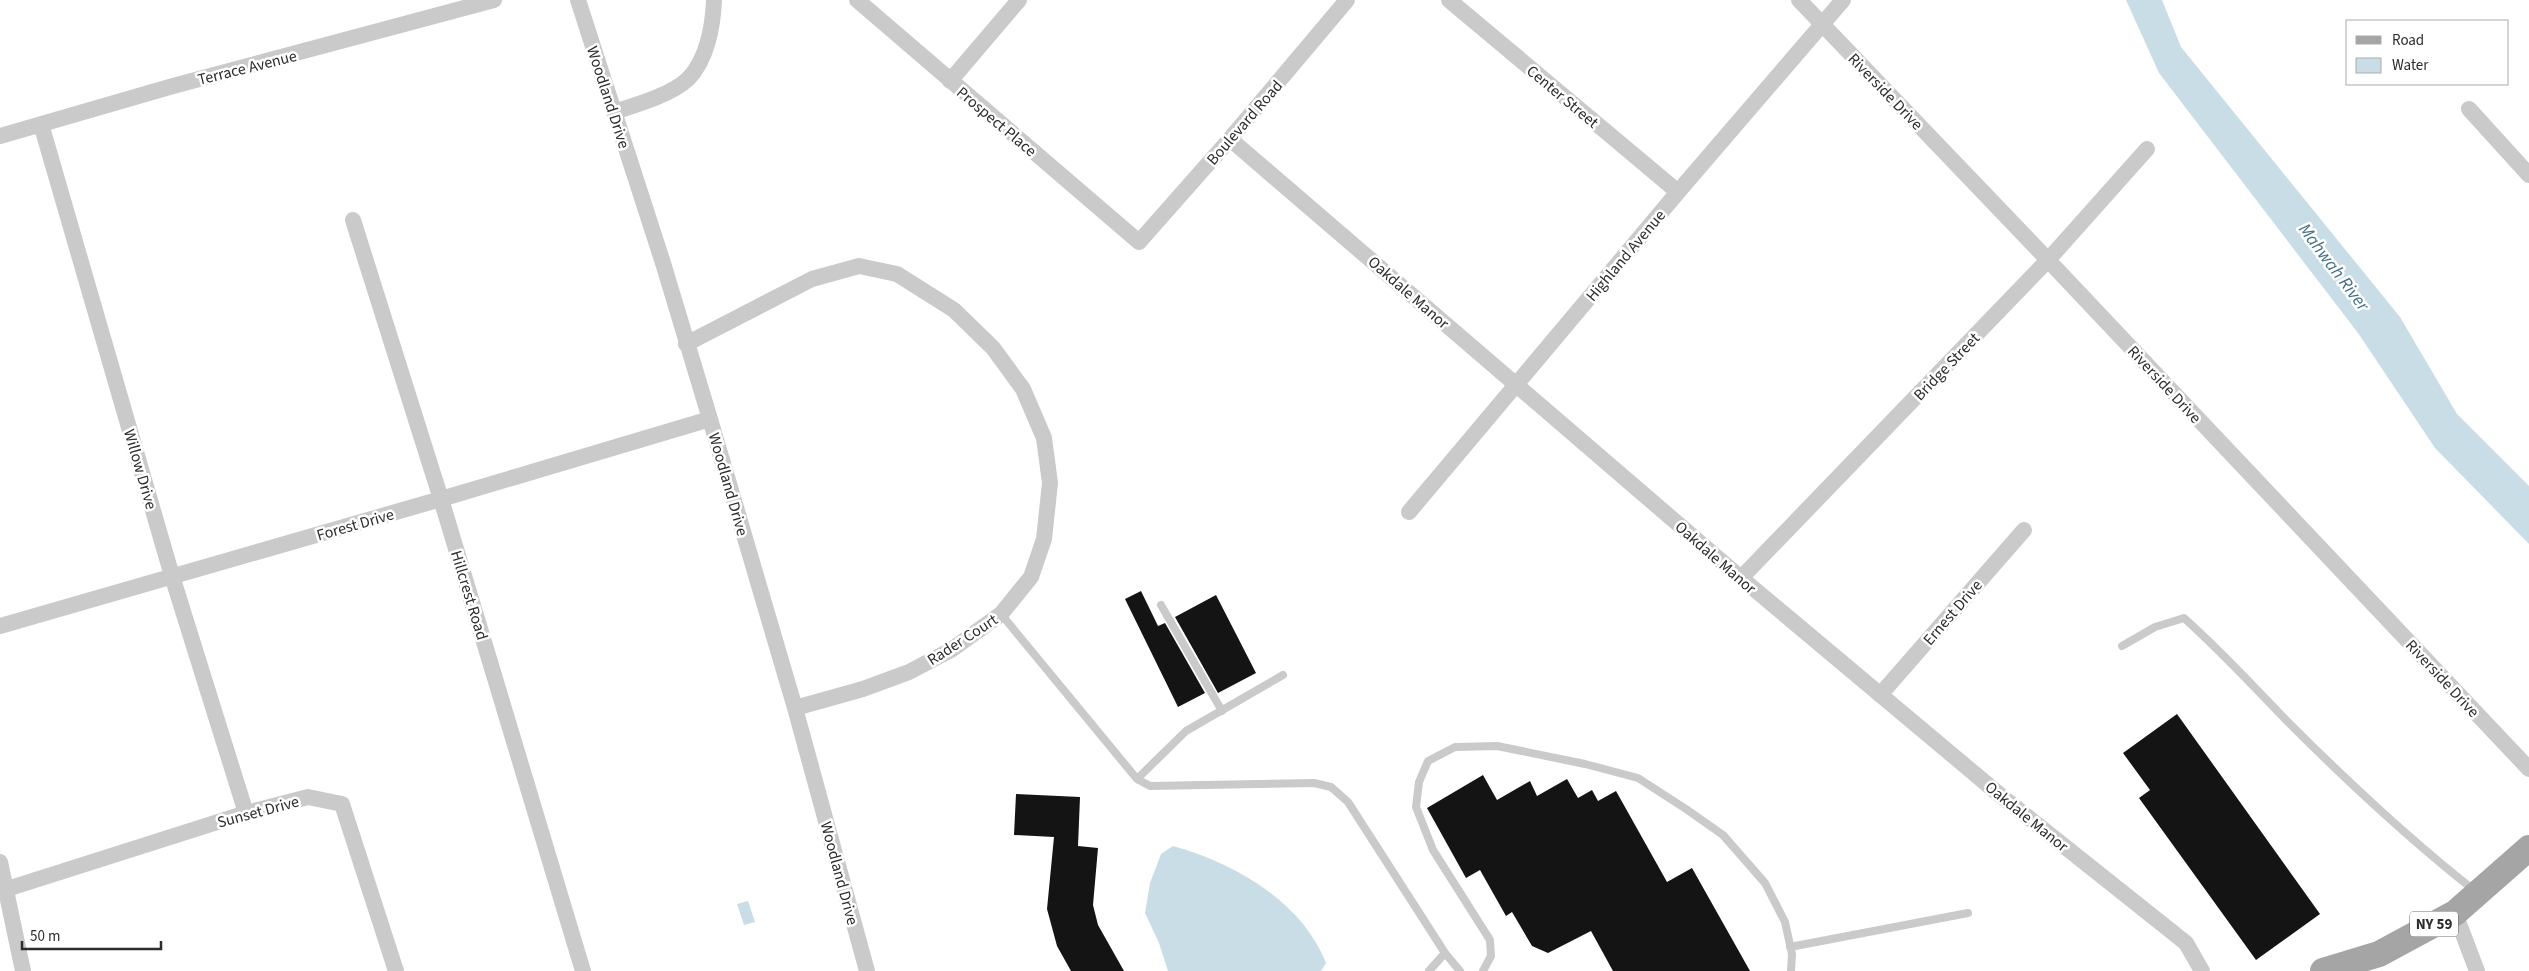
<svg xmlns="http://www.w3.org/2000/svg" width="2529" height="971" font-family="'Source Sans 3',sans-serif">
  <rect width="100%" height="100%" fill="#fff"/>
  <path fill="#c9dde7" d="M2126,0h36l19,47 219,270 57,97 72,72v58l-94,-96 -77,-115 -199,-260z
    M1173,846c61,17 129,55 153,117l-5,8h-153l-9,-28 -14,-30 5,-30 11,-29z
    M748,901l7,21 -11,3 -7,-21z"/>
  <path fill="#141414" d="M1141,591l17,35 7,-3 40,70 -27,14 -53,-108z
    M1216,595l40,78 -38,20 -43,-76z
    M2177,714l143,200 -64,46 -117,-162 11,-8 -27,-37z
    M1483,775l14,25 33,-19 7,15 30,-17 11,19 14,-8 6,11 18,-10 51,91 25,-14 58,103h-137l-22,-40 -43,22 -16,-7 -20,-34 -6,4 -26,-46 -14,8 -39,-70z
    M1016,794l64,3 -2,49 20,2 -5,57 5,20 26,46h-53l-14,-25 -10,-37 7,-72 -40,-2z"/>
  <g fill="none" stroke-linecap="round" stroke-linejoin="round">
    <path stroke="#cacaca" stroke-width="8" d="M1161,605l61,106
      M1001,614l136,165 13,7 164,-3 17,4 17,15 97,151 15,18
      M2122,646l33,-19 29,-9c37,33 70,69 105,105 59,59 120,116 186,168
      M1137,779l49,-48 97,-56
      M1790,947l178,-34
      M1429,971l16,-18
      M1483,971l8,-15 -1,-16 -57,-90 -17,-43 3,-25 9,-21 27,-14 42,-1 88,18 53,14 48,31 37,26 42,48 20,39 7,32 -1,17"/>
    <path stroke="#cacaca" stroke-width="16" d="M578,0l85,263 47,156 85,289 72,263
      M857,0l282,242 91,-103 117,-139
      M1449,0l229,192
      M1799,0l249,260 481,509
      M950,81l69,-81
      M2469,109l60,66
      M614,112c22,-7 57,-17 74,-33 19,-19 25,-53 26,-79
      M41,124l131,452 74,237
      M0,136l173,-50 321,-86
      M1230,139l511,439 259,217 186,148 16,28
      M353,220l88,279 142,472
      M686,344l126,-65 47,-13 38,8 57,36 39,38 30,41 21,49 6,45 -6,56 -13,38 -30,37 -50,36 -42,22 -46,17 -68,19
      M1409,512l269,-320 165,-192
      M1741,578l307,-318 99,-111
      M0,626l441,-127 269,-80
      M1880,695l144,-165
      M0,862l23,109
      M7,889l239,-76 62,-16 34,7 54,167
      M2455,913l22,58"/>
    <path stroke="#a5a5a5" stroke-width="26" d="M2323,971l56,-17 76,-41 74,-65"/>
  </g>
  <g text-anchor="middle" stroke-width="5" stroke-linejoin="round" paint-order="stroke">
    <rect fill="#fff" stroke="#6c6c6c" stroke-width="1" x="2410" y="911.5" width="48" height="25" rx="4"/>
    <g font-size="15" font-weight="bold" fill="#2d2d2d">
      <text x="2434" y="929">NY 59</text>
    </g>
    <g font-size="16" fill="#2d2d2d" stroke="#fff">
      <text transform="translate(247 67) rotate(-14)" y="6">Terrace Avenue</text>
      <text transform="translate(1886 91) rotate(46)" y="6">Riverside Drive</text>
      <text transform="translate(1563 96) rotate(40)" y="6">Center Street</text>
      <text transform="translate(609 97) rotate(72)" y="6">Woodland Drive</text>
      <text transform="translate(997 121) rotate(40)" y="6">Prospect Place</text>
      <text transform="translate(1244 122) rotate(-49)" y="6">Boulevard Road</text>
      <text transform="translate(1625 255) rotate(-50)" y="6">Highland Avenue</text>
      <text transform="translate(1409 292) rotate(41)" y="6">Oakdale Manor</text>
      <text transform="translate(1946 366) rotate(-46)" y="6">Bridge Street</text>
      <text transform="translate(2165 384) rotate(47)" y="6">Riverside Drive</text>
      <text transform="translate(141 469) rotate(74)" y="6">Willow Drive</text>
      <text transform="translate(729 484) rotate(74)" y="6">Woodland Drive</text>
      <text transform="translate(355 524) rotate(-16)" y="6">Forest Drive</text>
      <text transform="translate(1716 557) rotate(41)" y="6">Oakdale Manor</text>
      <text transform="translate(470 595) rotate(73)" y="6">Hillcrest Road</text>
      <text transform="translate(1952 612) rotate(-49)" y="6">Ernest Drive</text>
      <text transform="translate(962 639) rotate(-33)" y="6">Rader Court</text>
      <text transform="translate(2443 678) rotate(47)" y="6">Riverside Drive</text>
      <text transform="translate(258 811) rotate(-15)" y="6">Sunset Drive</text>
      <text transform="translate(2027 816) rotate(39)" y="6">Oakdale Manor</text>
      <text transform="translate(840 873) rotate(75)" y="6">Woodland Drive</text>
    </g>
    <g font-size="18" font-style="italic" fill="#436f86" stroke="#fff">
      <text transform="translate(2334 267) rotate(53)" y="6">Mahwah River</text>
    </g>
  </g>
  <rect x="2346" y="20" width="162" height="65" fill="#ffffff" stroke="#ababab"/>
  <rect x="2356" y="36" width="25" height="8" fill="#a5a5a5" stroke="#ababab"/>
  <text x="2392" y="45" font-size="15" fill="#2d2d2d">Road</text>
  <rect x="2356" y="58" width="25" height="15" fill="#c9dde7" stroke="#ababab"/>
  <text x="2392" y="70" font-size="15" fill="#2d2d2d">Water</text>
  <path d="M22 941v8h139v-8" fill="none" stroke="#2d2d2d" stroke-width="2.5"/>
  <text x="30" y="941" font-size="15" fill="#2d2d2d" stroke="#ffffff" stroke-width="4" paint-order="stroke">50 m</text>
</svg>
